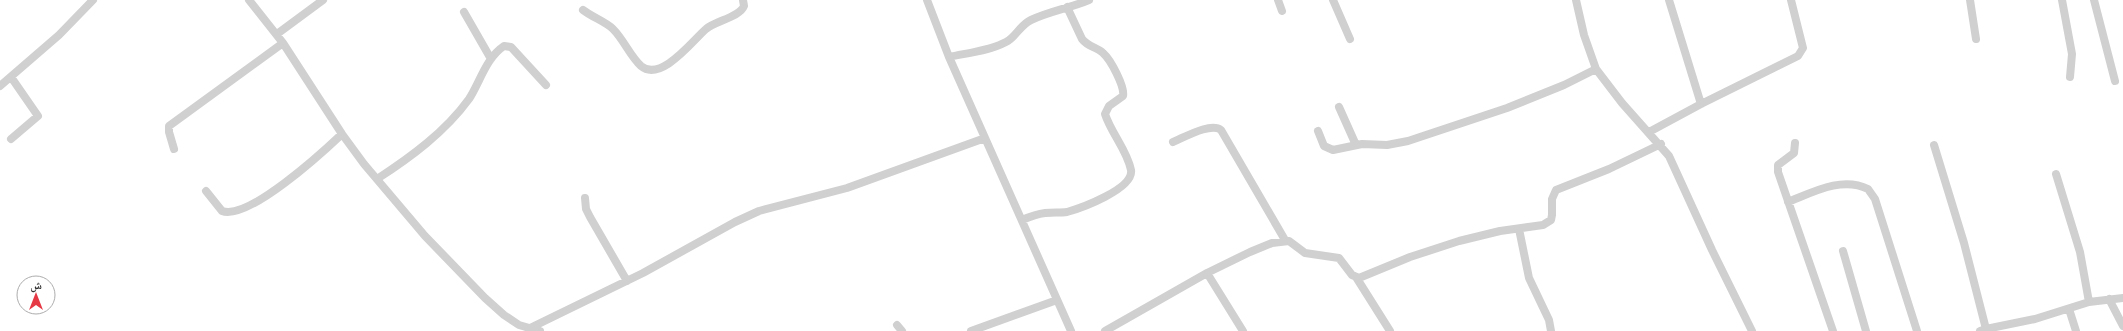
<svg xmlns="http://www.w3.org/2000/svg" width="2123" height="331" font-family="'PT Sans','Noto Naskh Arabic',sans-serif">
  <rect width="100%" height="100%" fill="#fff"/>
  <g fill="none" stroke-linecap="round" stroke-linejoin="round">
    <path stroke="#d0d0d0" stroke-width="8" d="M249,0l34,43 59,91 22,30 61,72 60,62 19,17 15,10 21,6
      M927,0l22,57 122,274
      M1278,0l4,11
      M1333,0l17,39
      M1576,0l8,35 12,34 26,34 47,53 43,94 40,81
      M1669,0l32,104
      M1970,0l6,39
      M2062,0l10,54 -2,23
      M2094,0l21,81
      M583,10c9,7 23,12 30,19 11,11 17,27 28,37 20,17 53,-27 65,-37 9,-8 34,-12 38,-23l-1,-6
      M464,12l27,47
      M277,34l46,-34
      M949,57c18,-4 40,-6 57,-15 10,-5 14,-17 25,-22 19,-9 39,-12 58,-20
      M11,77l27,39 -27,23
      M0,86l59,-51 34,-35
      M1339,107l17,38
      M1318,131l6,15 9,4 29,-6 25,1 21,-4 99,-33 57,-23 32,-16
      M1649,132l52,-28 97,-48 5,-8 -12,-48
      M1173,142c12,-5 38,-20 48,-12l64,110
      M1795,143l-1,10 -16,12v7l55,159
      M1934,145l30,98 22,86 -6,2
      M174,149l-5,-17v-6l114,-83
      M2056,174l24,78 9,50
      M377,179c34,-22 68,-47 92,-80 11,-17 17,-41 35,-53l7,1 35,38
      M206,191l16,20c26,10 101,-59 120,-77
      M585,198l1,11 4,8 37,64
      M1788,202c25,-10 54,-26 80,-13l7,10 42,132
      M1022,220c7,-3 15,-6 23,-7 8,-1 15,0 22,-1 14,-4 67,-23 64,-42 -4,-20 -20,-37 -26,-56l4,-8 14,-10c2,-9 -12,-36 -20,-43 -6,-6 -15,-6 -21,-14l-15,-32
      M1519,229l10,49 20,42 2,11
      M1843,251l23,80
      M1207,273l36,58
      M1356,277l34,54
      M2109,299l14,27
      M2069,309l7,22
      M897,325l5,6
      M530,328l113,-55 92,-51 24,-11 88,-23 138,-50
      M1986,329l49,-10 54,-17 34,-4
      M971,331l86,-31
      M1105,331l102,-58 43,-21 22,-9 17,-2 16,12 34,5 13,17 7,3 51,-21 49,-16 41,-10 43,-6 8,-5 1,-5v-16l4,-9 53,-21 52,-25"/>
  </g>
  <g transform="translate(36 295)"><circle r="19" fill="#ffffff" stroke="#adadad"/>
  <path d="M0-3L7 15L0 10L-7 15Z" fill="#e63946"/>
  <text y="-6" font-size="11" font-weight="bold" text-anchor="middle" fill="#333333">ش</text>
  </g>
</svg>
